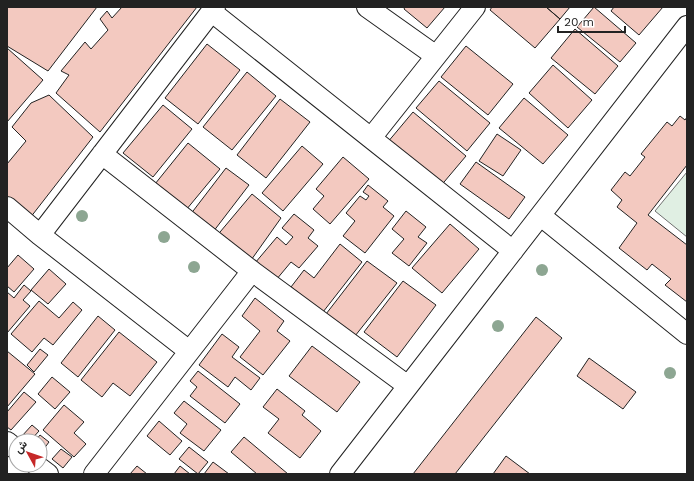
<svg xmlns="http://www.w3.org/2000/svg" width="694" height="481" font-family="'Work Sans',Vazirmatn,sans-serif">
  <rect width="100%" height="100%" fill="#fff"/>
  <path fill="#e0efe3" stroke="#6f6f6f" d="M687,172v65l-32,-26z"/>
  <path fill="#f3c9c0" stroke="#222" d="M7,7h90l-49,64 -41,-25z
    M122,7h75l-97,125 -44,-39 13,-18 -8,-4 24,-29 6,7 17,-19 -8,-11 7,-8 5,7z
    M405,7h40l-18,21 -23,-19z
    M492,7h54l14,12 -25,29 -45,-38z
    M546,7h24l-10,12z
    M594,7l42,36 -16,19 -43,-35z
    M614,7h49l-24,28 -28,-24z
    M575,29l43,37 -23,28 -44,-36z
    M207,44l33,26 -42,54 -33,-26z
    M466,46l47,38 -25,31 -47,-38z
    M7,48l36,32 -36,42z
    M553,65l39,35 -24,28 -39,-35z
    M247,72l29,24 -44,54 -29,-23z
    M439,81l51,42 -23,28 -51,-43z
    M49,95l44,42 -63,81 -23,-22v-32l19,-23 -14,-14 19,-24z
    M524,98l44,37 -25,29 -44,-36z
    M280,99l30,23 -44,56 -29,-23z
    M163,105l29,24 -39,48 -30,-24z
    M413,112l53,44 -27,32 -52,-45z
    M680,116l5,4 2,-3v48l-39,50 39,30v57l-22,-17 6,-6 -19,-15 -5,6 -28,-22 18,-25 -20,-16 5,-7 -11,-10 14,-18 5,4 15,-19 -4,-3 26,-32 5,4z
    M497,134l24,16 -18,26 -24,-15z
    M188,143l32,26 -34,41 -31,-26z
    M302,146l21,18 -40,47 -21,-18z
    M343,157l26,22 -39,45 -17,-15 11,-13 -8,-7z
    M476,162l49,35 -16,22 -49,-35z
    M226,168l23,17 -36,47 -23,-17z
    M368,185l20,16 -5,6 11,9 -29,37 -22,-17 12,-15 -9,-8 14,-17 6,4 3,-4 -6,-4z
    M252,194l29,24 -32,45 -34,-25z
    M406,211l20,16 -8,10 9,6 -18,23 -17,-13 12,-14 -12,-10z
    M294,214l20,16 -6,8 10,8 -19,22 -8,-6 -15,18 -21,-17 22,-26 9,8 7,-8 -11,-9z
    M450,224l29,25 -37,44 -30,-25z
    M340,244l22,18 -39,50 -32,-25 13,-17 10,8z
    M18,255l16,14 -20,23 -7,-6v-18z
    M367,261l30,22 -42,53 -29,-22z
    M49,269l17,15 -18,20 -17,-14z
    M403,281l33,24 -39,52 -33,-25z
    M24,285l7,6 -8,9 7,6 -23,27v-41l7,6z
    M255,298l29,23 -7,10 13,10 -27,34 -23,-18 20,-26 -18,-15z
    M39,301l20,17 14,-16 9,8 -29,35 -9,-7 -12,14 -21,-18z
    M98,316l17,14 -37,47 -17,-14z
    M536,317l26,21 -107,136h-42z
    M119,332l38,30 -27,34 -17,-13 -11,14 -21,-17z
    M222,334l17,13 -7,10 28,21 -9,12 -16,-13 -7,10 -29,-22z
    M312,346l48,36 -23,30 -48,-36z
    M40,349l8,6 -14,17 -7,-7z
    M7,351l28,23 -28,33z
    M589,358l47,34 -13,17 -46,-33z
    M198,371l42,33 -15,19 -35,-27 7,-9 -7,-6z
    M52,377l18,15 -15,17 -17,-15z
    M277,389l28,22 -3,4 19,16 -21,27 -32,-25 11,-14 -16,-12z
    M24,392l12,10 -25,28 -4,-3v-15z
    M184,401l37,29 -17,21 -24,-18 7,-9 -13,-11z
    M64,405l20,17 -10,11 12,11 -12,13 -31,-27z
    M159,421l23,20 -12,14 -23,-19z
    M32,425l7,6 -9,10h-4l-5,-4z
    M40,435l9,7 -9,12v-13h-5z
    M244,437l44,37h-31l-26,-22z
    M189,447l19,15 -10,12 -19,-15z
    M61,449l11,8 -9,11 -11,-9z
    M506,456l24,18h-37z
    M213,462l16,12h-25z
    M137,466l10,8h-17z
    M180,466l10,8h-16z"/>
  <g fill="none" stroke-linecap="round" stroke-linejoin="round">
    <defs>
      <path id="minor" d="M367,7l69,49
        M212,12l301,239
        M371,138l104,-131
        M7,207l33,28 149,116
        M541,216l146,118
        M40,235l175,-228
        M252,271l156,115
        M7,442l9,7
        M36,465l12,9
        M94,474l158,-203 -150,-117
        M340,474l347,-448"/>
    </defs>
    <use href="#minor" stroke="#222" stroke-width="22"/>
    <use href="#minor" stroke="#fff" stroke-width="20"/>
  </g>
  <g fill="#8da692">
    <circle cx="82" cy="216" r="6"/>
    <circle cx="164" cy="237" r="6"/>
    <circle cx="194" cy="267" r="6"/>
    <circle cx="542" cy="270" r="6"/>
    <circle cx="498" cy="326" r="6"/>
    <circle cx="670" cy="373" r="6"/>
  </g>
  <rect width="694" height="481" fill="none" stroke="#222222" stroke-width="16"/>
  <g transform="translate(28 453) rotate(310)"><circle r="19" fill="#ffffff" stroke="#a7a7a7"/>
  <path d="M0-3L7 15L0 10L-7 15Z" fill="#c62828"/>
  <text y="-6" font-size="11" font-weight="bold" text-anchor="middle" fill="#222222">ش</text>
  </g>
  <path d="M558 26v6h67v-6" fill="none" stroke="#222222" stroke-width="2"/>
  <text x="564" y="26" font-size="12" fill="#222222" stroke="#ffffff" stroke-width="3" paint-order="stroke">20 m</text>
</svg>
